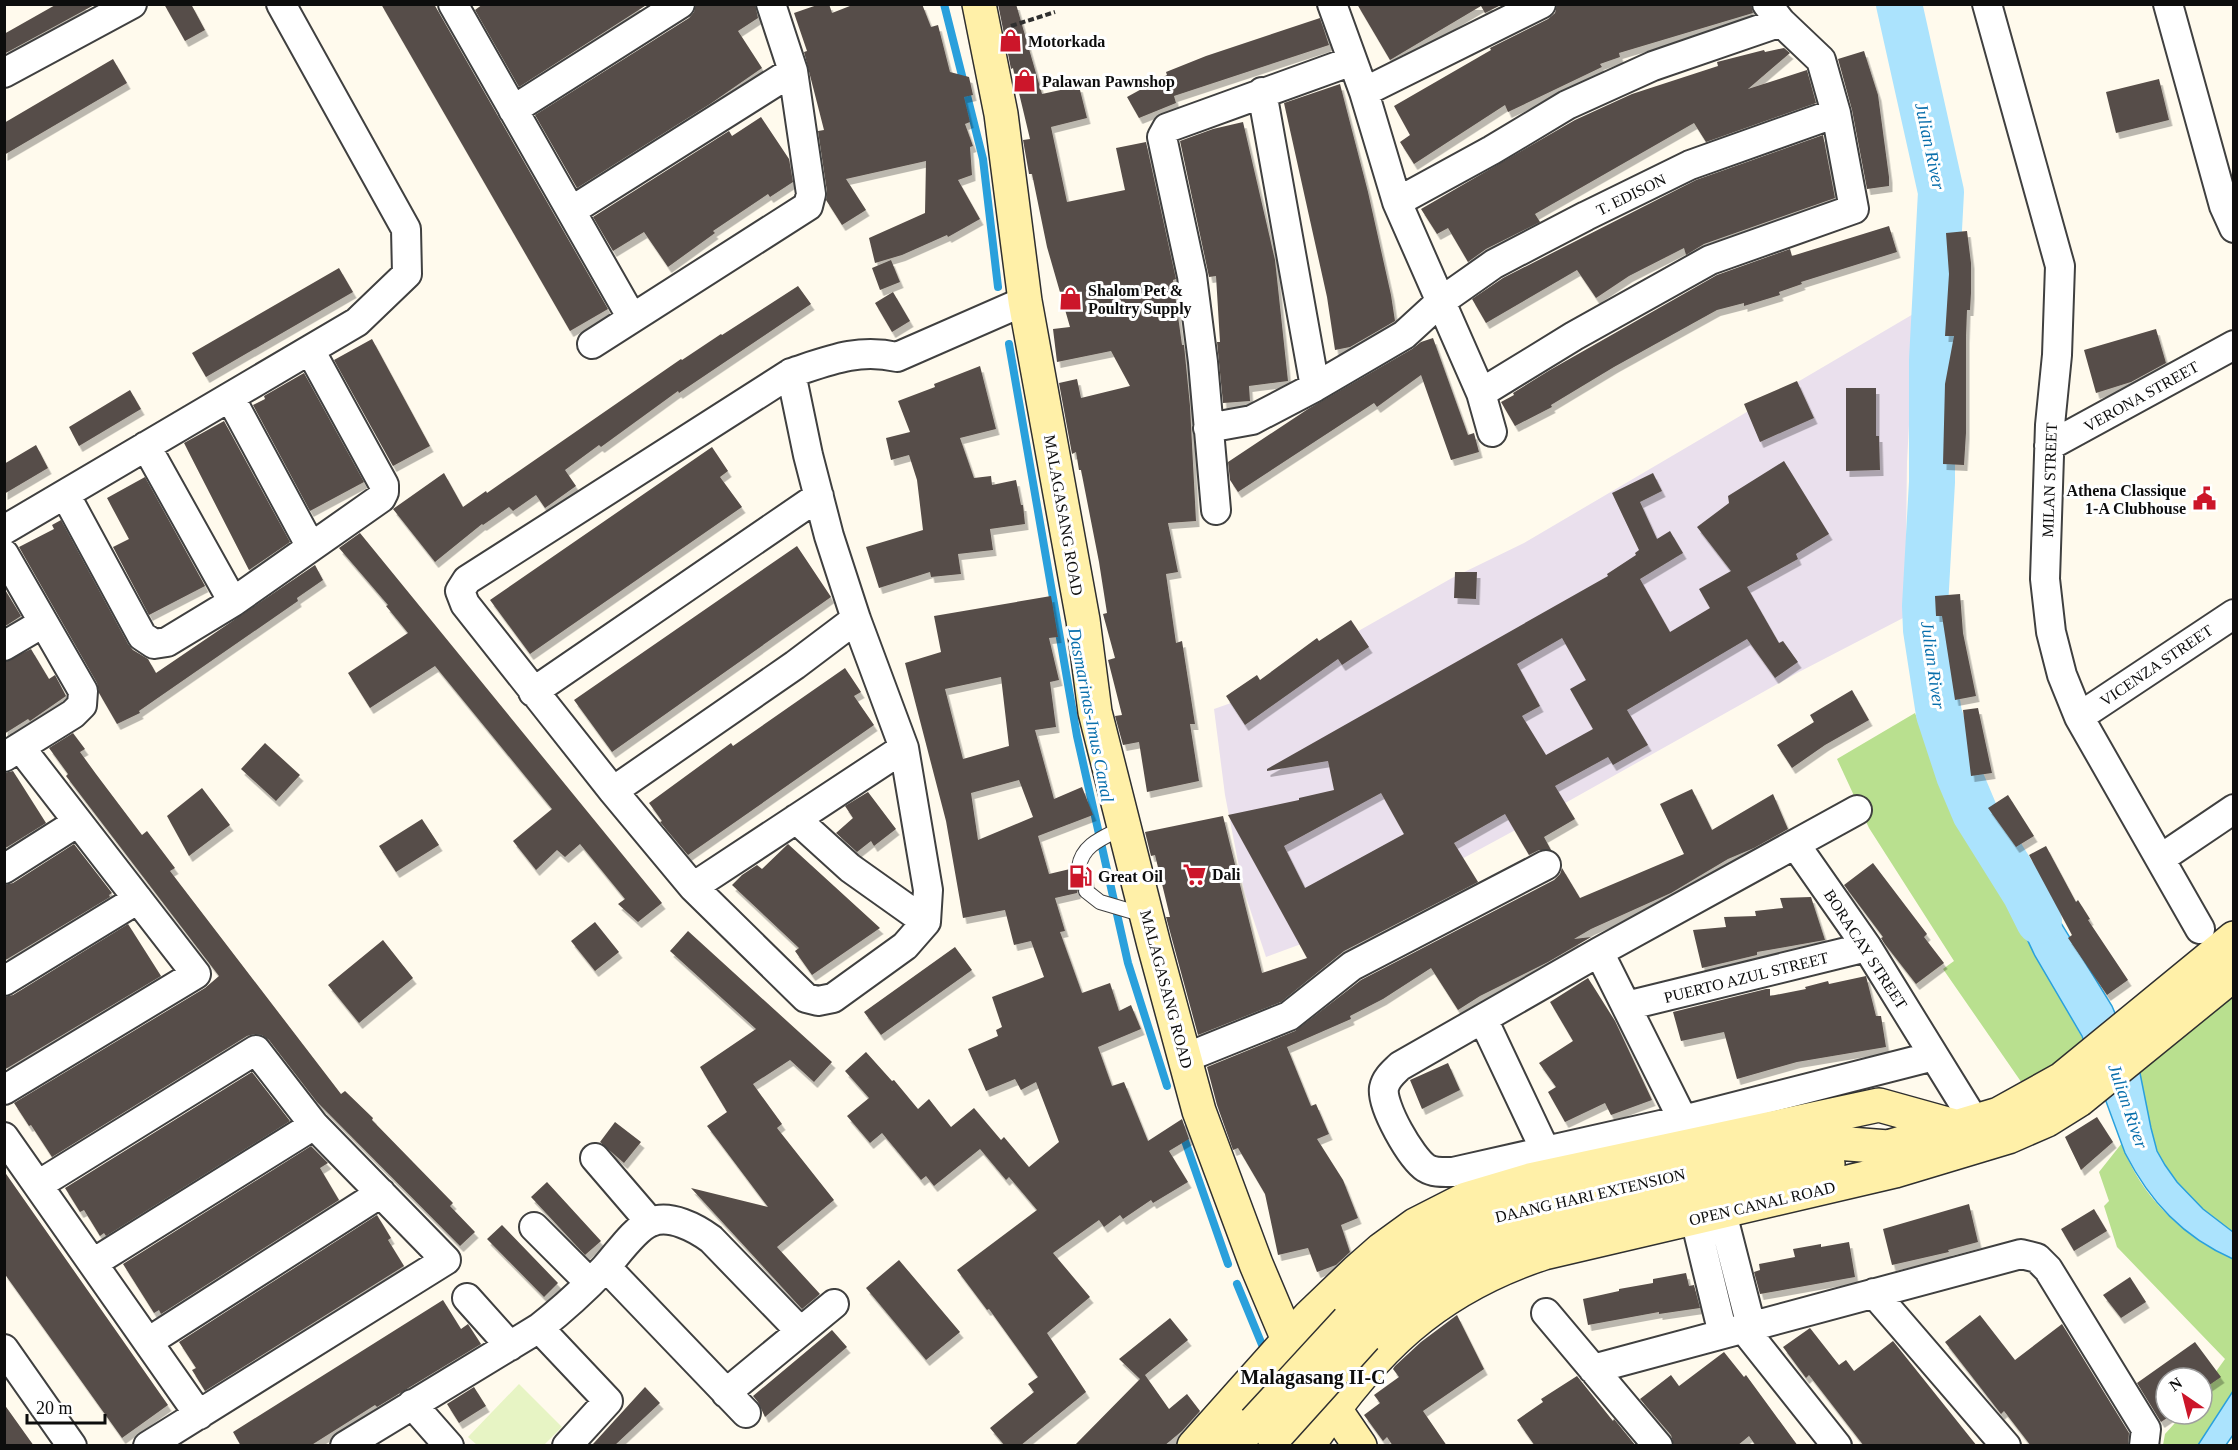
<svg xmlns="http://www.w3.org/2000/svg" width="2238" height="1450" font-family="Georgia,serif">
  <defs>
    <filter id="shadow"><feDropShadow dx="3.5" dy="6" stdDeviation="0" flood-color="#0004"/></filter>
  </defs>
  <rect width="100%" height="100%" fill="#fffaed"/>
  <path fill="#eae0ed" d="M1915,313l-8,149 -2,155 -108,56 -230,129 -255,138 -46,17 -21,-63 -5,-22 -15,-77 -11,-86 17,-6 221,-125 72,-35z"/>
  <path fill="#b9e08f" d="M1915,713l25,65 19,39 125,224 -60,45 -81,-117 11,-8 -85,-133 -32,-69z
    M2233,997v235c-27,-15 -64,-53 -76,-81 -9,-24 -12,-53 -17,-78z
    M2122,1143c16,52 63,95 111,116v132l-35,54h-35l2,-11 18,-20h19v-23l23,-32 -108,-112 -13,-41 5,-5 -10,-29z"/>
  <path fill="#e7f4c4" d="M519,1384l43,43 -18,18h-67l-9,-8z"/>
  <path fill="#abe3fd" stroke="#2aa0dc" stroke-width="1.5" d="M2021,858l91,148 28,67 11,55 6,23 8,14 12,17 26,27 30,23v27c-50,-22 -83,-57 -108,-106l-43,-117 -47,-80 -16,-34 -25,-45z
    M2233,1391v44l-7,10h-28z"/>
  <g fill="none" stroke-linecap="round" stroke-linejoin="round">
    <path stroke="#2aa0dc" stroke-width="8" d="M944,4l39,155 15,128
      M1009,344l68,392 51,227 39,123
      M1183,1135l45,129
      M1237,1284l28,68"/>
    <path stroke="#abe3fd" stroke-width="46" d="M1899,4l42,188 -9,168v122l-7,124 1,24 13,84 20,61 16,38 50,80 14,28"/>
  </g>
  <path fill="#574d48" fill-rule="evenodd" filter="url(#shadow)" d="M57,4h39l-92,50v-20z
    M164,4h27l14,26 -20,11z
    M381,4h53l174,305 -38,22z
    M483,4h165l-129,83 -44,-77z
    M696,4h59l3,14 -20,13 24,37 -52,36 -133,84 -42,-73 154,-97 5,-6z
    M820,4h9l3,9 23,-9h67l9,23 7,-2 12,47 19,5 4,18 -9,2 6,25 -5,2 8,22 -3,1 2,28 -14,5 22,39 -32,18 -1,-2 -45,20 -27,8 -6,-25 56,-25 1,-52 -80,18 20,31 -24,15 -16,-25 1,-8 -9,-61 6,-1 -20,-78 3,-1 -13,-38z
    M998,4h18l26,90 37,-8 8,32 -36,9 16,75 58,-12 -9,-42 30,-6 30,137 -3,1 9,65h2l6,61 6,115 -28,2 10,49 -12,2 10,69 6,-2 13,83h-5l9,57 -52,11 -8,-50 -16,3 -8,-29 7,-1 -14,-55 7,-2 -12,-44 4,-1 -8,-51 -18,-92h-2l-3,-18 -4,2 -13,-71 18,-4 4,19 49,-12 -19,-35 -54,11 -4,-33 17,-2 -23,-80 -15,-73h-3l-6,-34 7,-1 -17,-71 -2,1z
    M1357,4h146l-18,9 -4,-7 -91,54z
    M1557,4h194l2,9 -134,40 1,4 -20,7 2,3 -94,45 -3,-7 -91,59 -14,-22 10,-7 -16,-29 97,-56 -1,-2 58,-29 7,-6z
    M1320,18l9,27 -155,51 2,7 -37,15 -12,-21 40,-22 -1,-3 40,-16z
    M1784,48l6,5 -42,36 59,-19 9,33 -110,39 -12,-19 -159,91 5,8 -54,27 -18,13 -20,-34 -11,6 -16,-25 154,-89 57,-26 86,-28 -1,-4 47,-12 1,2z
    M1864,51l14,44 11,82v9l-22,3 -15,-79 -14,-51z
    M113,59l14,24 -123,72v-32z
    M2159,79l10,41 -53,13 -10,-41z
    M1340,84l28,108 23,103 4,26 -45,26 -15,3 -8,-53 -43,-194z
    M761,117l28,42 4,23 -23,15 -2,-3 -55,37 2,2 -47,34 -24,-35 -31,19 -20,-34 136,-86 3,5z
    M1243,122l32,138 13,121 -39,5 1,15 -27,2 -6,-61h3l-4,-66 -7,1 -29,-136 33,-12z
    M1823,135l12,63 -131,46 -18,11 -2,-7 -55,28 -33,22 -19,-28 -91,53 -14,-24 31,-21 193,-98z
    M1889,226l8,26 -96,30 1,2 -23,8 1,3 -36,11v-3l-27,7 -103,57 -63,38 1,2 -37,19 -14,-24 13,-7 -1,-2 37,-23 167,-95 73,-26 2,7z
    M1967,231l4,32v30l-1,17h-3l-1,27v96l-2,32 -21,-1 2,-80 9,-48h-9l4,-62 -3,-41z
    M891,260l9,22 -20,8 -8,-22z
    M339,268l14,24 -147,85 -14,-24z
    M798,286l13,18 -132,89 -1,-2 -77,56 -2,-2 -34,25 11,16 -31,22 -9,-13 -23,16 -4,-4 -26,18 -1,-1 -47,38 -42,-53 51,-36 19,34 23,-16 1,2 194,-134 1,1 39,-26 1,1z
    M893,292l17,29 -18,11 -17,-29z
    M2156,329l10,34 -35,19 -35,11 -12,-43z
    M1433,338l35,97 6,-2 5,19 -28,8 -30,-85 -44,32 -3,-4 -136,89 -8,-12 -2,-18 80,-53 104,-60 9,-7z
    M372,339l58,107 -37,20 -59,-106z
    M980,366l16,63 -36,9 14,40 17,-2 1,9 24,-5 5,25h2l2,19 -35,5 3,21 -35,4 3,20 -30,3 -1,-5 -51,16 -13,-41 57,-17 -6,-50 -8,-25 -18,5 -5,-22 24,-6 -12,-31 37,-14 -1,-3z
    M304,373l60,109 -54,29 -57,-106 12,-6 -1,-3z
    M1797,381l17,37 -54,24 -16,-38z
    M1846,388h30v48h3l1,34 -34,1z
    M130,390l11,19 -62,37 -10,-19z
    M224,421l66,121 -41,28 -65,-127z
    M36,445l12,23 -44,26v-30z
    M712,447l16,24 -8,6 22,30 -212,147 -40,-54z
    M1784,461l45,73 -33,20 2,5 -51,28 32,56 4,-2 15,21 -23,16 -28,-39 -120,71 21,35 -35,20 -5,-8 -53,29 20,33 -31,18 7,13h-12l-10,5 -24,-41 -51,29 24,39 -134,69 -63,51 -83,33 -32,-118h4l-15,-62 -4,1 -6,-24 78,-16 39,157 45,-15 -79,-143 71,-15v-2l35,-8 -6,-29 -61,10v-2l341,-193 -1,-2 29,-19 -1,-2 4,-3 -27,-57 41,-20 9,18 -22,11 17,37 13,-8 13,22 -43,26 30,53 40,-24 -11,-19 32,-18 -34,-44 32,-24 -1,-7zM1562,638l24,42 -16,9 23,40 -47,26 -24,-39 18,-10 -23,-42zM1381,793l23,41 -99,54 -21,-42z
    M145,477l60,109 -56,29 -36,-68 16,-8 -22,-41z
    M61,520l67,124 5,6 15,9 8,14 159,-108 8,15 -26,18 1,3 -159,110 1,2 -23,11 -18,-31 -2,-10 -78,-136 35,-18 -2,-4z
    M360,533l302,370 -24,19 -20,-18 7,-5 -45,-55 -15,13 -8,-7 -21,20 -23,-29 39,-32 -117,-143 -65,42 -22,-35 60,-40 -22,-27 2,-1 -49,-57z
    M797,546l34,51 -219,155 -38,-52z
    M1455,572h22l-1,27 -22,-1z
    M4,588l17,28 -17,11z
    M1960,594l3,39 13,63 -21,4 -13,-84h-6l-1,-20z
    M1051,596l7,41 -9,1 10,42 -9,2 6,45 -21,3 19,69 28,-12 11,28 -55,21 11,38 21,-5 3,5 8,2 5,-3 2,-6 4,18 -9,-3 -4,4 -2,7 -22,5 10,33 -5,1 22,61 28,-10 9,28 12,-6 10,24 -43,18 14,39 12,-4 24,59 34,-22 7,20 -20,12 19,31 -35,21 -2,-3 -28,19 -3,-4 -16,12 -5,-7 -46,33 37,44 -43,36 39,59 -66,54h-15l-15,-18 44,-36 -6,-8 10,-7 -49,-68 -2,1 -30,-40 80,-60 -28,-33 -3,3 -26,-31 -46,37 -8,-10 -5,4 -39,-47 -12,10 -23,-27 22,-18 -24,-27 21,-19 26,29 2,-1 24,29 11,-10 22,28 23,-19 27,32 3,-3 25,30 30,-25 -23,-60 -15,8 -6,-11 -29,12 -18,-42 30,-13 -2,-6 6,-3 -10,-30 52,-20 -13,-36 -17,4 -9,-35 -42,8 -17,-97 -41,-158 36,-11 -7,-36zM1001,677l8,69 -46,13 -18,-70zM1019,780l14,37 -55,23 -7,-47z
    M1351,620l18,27 -27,18 -4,-6 -93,66 -19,-29 31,-21 3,5 57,-42 2,3z
    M31,649l18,30 6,-4 11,21 -36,25 -2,-2 -24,15v-72z
    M845,668l16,24 -7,4 20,29 -186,130 -28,-33 2,-1 -13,-18 82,-60 2,3z
    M1852,690l17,30 -44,25 -33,23 -15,-23 37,-23 -4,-7z
    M1978,708l14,65 -21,3 -8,-66z
    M73,733l12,16 -5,3 16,22 46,61 5,-4 28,37 -5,3 171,223 4,-3 28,27 -1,2 81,83 -3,3 25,26 -15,14 -143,-144 -48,-62 -7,-5 -8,-1 -7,2 -195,121 -21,-32 -2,1 -15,-23 191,-115 14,-12 -153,-200 2,-2 -19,-26z
    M265,743l35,32 -24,26 -35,-32z
    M13,771l33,52 -42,26v-76z
    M202,788l28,37 -41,31 -22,-40z
    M1692,789l20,41 61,-36 15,35 -34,19 -26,11 -57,34 -80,36 -17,10 17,-2 -43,25 -68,34 -22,14 -27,-42 -48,31 -33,17 1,3 -64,28 24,59 5,-2 13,30 -12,5 26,41 15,38 -17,7 9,27 -14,13 -19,7 -9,-24 -30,7 -13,-61 -27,-46 -5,2 -16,-45 -10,-38 88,-36 66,-51 193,-100 6,-6 2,-6 18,30 104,-44 -24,-50z
    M868,792l28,37 -22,17 -3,-5 -14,11 -21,-19 17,-15 -8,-12z
    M2008,795l26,41 -18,11 -28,-39z
    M422,819l17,26 -43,27 -17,-26z
    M74,844l38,49 -3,2 1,2 -106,64v-76l9,-2z
    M788,844l92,84 -68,47 -17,-24 4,-3 -67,-63 10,-10 15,-10 5,4z
    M2046,846l30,56 2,-2 12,19 -2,1 40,60 -21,15 -39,-57 4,-3 -43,-80z
    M1873,863l54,71 -3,3 20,26 -28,21 -32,-41 -3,-5 2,-1 -39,-52z
    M1811,897l14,43 -68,12v3l-55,13 -9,-38 33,-3 -2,-10 32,-1 -1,-5 28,-3 -3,-10z
    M595,922l24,30 -24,19 -24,-30z
    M128,924l33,52 -157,94v-73l9,-2z
    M688,931l144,131 -18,20 -24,-22 -37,24 29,40 -5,4 57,72 -57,47 43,47 -18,15 -111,-121 77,19 -61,-81 20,-14 -27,-45 56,-38 -86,-78z
    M383,940l30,38 -54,45 -31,-38z
    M955,947l17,23 -91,65 -17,-23z
    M1866,976l10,40h5l5,31 -89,15 -60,17 -13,-47 -43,9 -8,-29 93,-23h4v7l36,-7 -1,-2 23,-6 1,3z
    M1588,978l27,43 37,79 -41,15 -6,-12 -40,19 -17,-30 8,-5 -17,-24 34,-22 -23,-39z
    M1448,1063l12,27 -38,19 -12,-29z
    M252,1072l38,49 -184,115 -2,-3 -4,3 -16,-26 -4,2 -15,-24z
    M2097,1117l16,25 -32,28 -16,-33z
    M615,1122l26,20 -17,21 -24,-21z
    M311,1146l17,17 -8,5 19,32 -178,114 -2,-4 -5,3 -31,-49z
    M4,1171l164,234 -46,33 -118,-165z
    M547,1182l54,59 -16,14 -54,-58z
    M1969,1204l9,38 -30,8 1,2 -57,13 -9,-36z
    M2094,1209l13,22 -33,20 -13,-22z
    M377,1215l14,23 -3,2 16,26 -199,125 -13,-21 4,-2 -17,-26z
    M502,1225l56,58 -14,14 -57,-58z
    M1849,1242l6,35 -95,17 -6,-22 6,-2 -1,-6 36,-7 -2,-8 28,-5v3z
    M899,1260l61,72 -34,28 -60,-72z
    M1686,1273l3,13 5,-1 6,23 -41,6v-2l-71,13 -5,-26 36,-8v-2l34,-6v-4z
    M2130,1277l16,25 -25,16 -18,-23z
    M443,1300l18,29 7,-5 13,20 -104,63 -2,-2 -65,41h-69l-8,-14z
    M1457,1315l27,54 -61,42 24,35h-54l-6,-9 -4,4 -19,-26 16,-12 -6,-8 25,-18 -6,-8 2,-3 26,-24z
    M1980,1315l35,45 47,-36 67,109 -1,11 -3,2h-94l-27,-35 -3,3 -56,-72z
    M1170,1318l18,22 -43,35 24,34 18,-15 13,17 -18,20 -18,15h-90l66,-67 -21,-20z
    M1810,1328l29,37 7,-5 8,11 39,-30 84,105h-113l-55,-71 -3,3 -23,-31z
    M832,1330l15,17 -82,70 -7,-15 -5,-6z
    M2195,1342l26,35 -19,13v-12h-36v36h7l-12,8 -24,-39z
    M1724,1352l20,25 2,-2 52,71h-42l-7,-10 -12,10h-63l-3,-11 -31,-36 31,-24 8,11z
    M1577,1376l36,45 1,-2 22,27h-101l-18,-26 26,-18 -2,-3z
    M474,1387l12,19 -27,17 -12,-19z
    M645,1387l15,16 -46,43h-20l-1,-2z
    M4,1404l30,42h-30z"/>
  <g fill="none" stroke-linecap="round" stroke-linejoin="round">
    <defs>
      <path id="service" d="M1079,867c3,-23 26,-30 45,-40
        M1086,891l14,11 44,13"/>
      <path id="minor" d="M453,4l179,314
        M1332,4l32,88 33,110 84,191 11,39
        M1987,4l73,262 -3,89 -7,70 -5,154 6,53 11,43 17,42 121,212
        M2168,4l56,202 10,22
        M4,73l128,-69
        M1262,92l53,295
        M1364,92l177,-88
        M513,110l167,-106
        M1397,202l95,-52 75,-45 86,-39 128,-44
        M571,211l222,-140
        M592,344l216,-138 3,-12 -18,-123 -22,-67
        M791,373l17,82 21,81 27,83 48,129 24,142 -2,32 -21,24 -72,52 -15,3 -12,-3 -113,-111 -80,-96 -148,-187 -5,-13 7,-11 324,-207c37,-12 66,-25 106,-16l128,-56
        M1481,393l93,-57 136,-76 144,-51 -18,-96 -15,-53 -40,-38 -14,-18
        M230,397l81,150
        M1208,428l44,-8 63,-33 89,-52 36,-33 54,-38 92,-48 104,-51 146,-52
        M146,446l87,156
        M2049,446l185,-101
        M65,494l77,142 12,8 13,-2 66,-40 148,-104 3,-6v-7l-74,-135
        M1216,510l-13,-148 -11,-86 -30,-139 5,-9 185,-67
        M4,530l353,-208 50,-48 -1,-45 -125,-225
        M4,554l79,137 -1,14 -9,9 -69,43
        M4,646l39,-23
        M533,692l286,-196
        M2079,717l155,-103
        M613,791l182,-126 61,-46
        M1857,810l-258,142 -199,114c-6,6 -14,12 -16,22 -3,18 27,70 42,80 8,5 18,4 27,4l230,-52 251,-64
        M796,819l54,49 76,54
        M1795,844l72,103 108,175
        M2160,859l74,-50
        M4,869l74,-47
        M693,887l211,-139
        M1599,952l84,168
        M4,981l134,-82
        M1626,1006l241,-59
        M1483,1019l62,131
        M1185,1058l104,-42 63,-50 194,-101
        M4,1090l192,-116 -176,-227
        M4,1137l195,278
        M595,1158l55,64
        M38,1185l218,-135 58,75 132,135 -298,186
        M1722,1213l29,113
        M1695,1219l28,115
        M534,1227l56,56
        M93,1263l221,-138
        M606,1267l140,146
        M1874,1293l132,153
        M467,1298l43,48
        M1546,1313l112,133
        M539,1328l69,73 -41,45
        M1744,1329l93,117
        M148,1342l233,-149
        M4,1349l68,97
        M1593,1369l428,-115 16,4 11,11 98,160 -2,17
        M726,1393l108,-89
        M412,1404l37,42
        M345,1446l194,-118c23,-18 45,-38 66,-60 12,-13 30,-40 46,-46 19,-8 45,6 60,17l89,92"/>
      <path id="secondary" d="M979,4l22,110 24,187 58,319 12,92 59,233 45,166 57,153 33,78 71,104
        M1348,1321l49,-51 31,-22 48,-26 28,-9 93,-23 226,-48 65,5 111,-33 63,-35 172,-141
        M1365,1337l47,-47 29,-20 46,-24 80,-24 261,-58
        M1194,1446l115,-129 48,-46 25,-22 33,-24 51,-26 64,-19 349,-75 79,22
        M1233,1446l22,-24
        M1308,1446c64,-95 126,-157 236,-193l351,-82 113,-34 39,-17 32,-20 155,-126"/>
    </defs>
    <use href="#service" stroke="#404040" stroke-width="16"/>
    <use href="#minor" stroke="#404040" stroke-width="32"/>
    <use href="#secondary" stroke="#2f2f2f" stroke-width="36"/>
    <path stroke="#2f2f2f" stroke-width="4" stroke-dasharray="6 3" stroke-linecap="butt" d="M1011,26l44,-14"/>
    <use href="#service" stroke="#fff" stroke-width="14"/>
    <use href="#minor" stroke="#fff" stroke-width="28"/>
    <use href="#secondary" stroke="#fff0a8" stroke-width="33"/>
    <defs>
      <path id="secondary-bridge" d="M1255,1422l93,-101
        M1274,1438l91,-101"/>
    </defs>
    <use href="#secondary-bridge" stroke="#2f2f2f" stroke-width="36" stroke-linecap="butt"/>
    <use href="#secondary-bridge" stroke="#fff0a8" stroke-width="33"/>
  </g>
  <defs>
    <symbol id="shop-bare" viewBox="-9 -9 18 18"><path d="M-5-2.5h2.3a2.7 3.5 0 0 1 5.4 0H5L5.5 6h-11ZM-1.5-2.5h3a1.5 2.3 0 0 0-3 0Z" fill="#cc162a" stroke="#fff" stroke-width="2.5" paint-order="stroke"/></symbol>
    <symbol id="civic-bare" viewBox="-9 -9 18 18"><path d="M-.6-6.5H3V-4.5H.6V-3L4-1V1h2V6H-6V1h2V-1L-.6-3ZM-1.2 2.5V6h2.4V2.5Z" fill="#cc162a" stroke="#fff" stroke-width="2.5" paint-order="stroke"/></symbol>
    <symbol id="supermarket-bare" viewBox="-9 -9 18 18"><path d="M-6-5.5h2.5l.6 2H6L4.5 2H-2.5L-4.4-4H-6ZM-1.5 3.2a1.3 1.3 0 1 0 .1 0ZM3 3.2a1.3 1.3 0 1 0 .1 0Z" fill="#cc162a" stroke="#fff" stroke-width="2.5" paint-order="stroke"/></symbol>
    <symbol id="fuel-bare" viewBox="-9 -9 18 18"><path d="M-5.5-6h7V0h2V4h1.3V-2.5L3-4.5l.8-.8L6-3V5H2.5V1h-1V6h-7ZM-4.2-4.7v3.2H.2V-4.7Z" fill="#cc162a" stroke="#fff" stroke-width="2.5" paint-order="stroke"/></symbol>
  </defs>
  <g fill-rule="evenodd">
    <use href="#shop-bare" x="994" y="24" width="33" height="33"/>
    <use href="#shop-bare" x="1008" y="64" width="33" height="33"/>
    <use href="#shop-bare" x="1054" y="282" width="33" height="33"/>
    <use href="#civic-bare" x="2188" y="482" width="33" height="33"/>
    <use href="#supermarket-bare" x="1178" y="858" width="33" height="33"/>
    <use href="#fuel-bare" x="1064" y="860" width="33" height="33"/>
  </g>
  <g text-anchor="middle" stroke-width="6" stroke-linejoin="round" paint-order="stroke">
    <g font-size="16" font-weight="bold" fill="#0d0d0d" stroke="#fff" text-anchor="start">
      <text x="1028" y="47">Motorkada</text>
      <text x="1042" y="87">Palawan Pawnshop</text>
      <text x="1088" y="296">Shalom Pet &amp;<tspan x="1088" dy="18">Poultry Supply</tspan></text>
      <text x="2186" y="496" text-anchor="end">Athena Classique<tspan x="2186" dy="18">1-A Clubhouse</tspan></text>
      <text x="1212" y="880">Dali</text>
      <text x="1098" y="882">Great Oil</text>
    </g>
    <g font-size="16" fill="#0d0d0d" stroke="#fff">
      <text transform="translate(1631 194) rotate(-26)" y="6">T. EDISON</text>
      <text transform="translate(2141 396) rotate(-29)" y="6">VERONA STREET</text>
      <text transform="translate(2049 480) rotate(-88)" y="6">MILAN STREET</text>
      <text transform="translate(1064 515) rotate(80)" y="6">MALAGASANG ROAD</text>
      <text transform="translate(2156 665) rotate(-34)" y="6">VICENZA STREET</text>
      <text transform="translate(1866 949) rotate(57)" y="6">BORACAY STREET</text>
      <text transform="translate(1746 977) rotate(-14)" y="6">PUERTO AZUL STREET</text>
      <text transform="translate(1167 989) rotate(75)" y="6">MALAGASANG ROAD</text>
      <text transform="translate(1590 1195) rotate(-13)" y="6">DAANG HARI EXTENSION</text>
      <text transform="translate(1762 1203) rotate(-13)" y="6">OPEN CANAL ROAD</text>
    </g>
    <g font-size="18" font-style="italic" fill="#096fac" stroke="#fff">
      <text transform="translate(1930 146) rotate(78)" y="6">Julian River</text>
      <text transform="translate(1933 665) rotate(82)" y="6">Julian River</text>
      <text transform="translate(1091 715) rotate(79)" y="6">Dasmarinas-Imus Canal</text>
      <text transform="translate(2128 1106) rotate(71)" y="6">Julian River</text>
    </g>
    <g font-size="20" font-weight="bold" fill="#0d0d0d" stroke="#fff">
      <text x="1313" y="1384">Malagasang II-C</text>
    </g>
  </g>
  <rect width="2238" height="1450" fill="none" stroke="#0d0d0d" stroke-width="12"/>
  <g transform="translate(2184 1396) rotate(325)"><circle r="28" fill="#ffffff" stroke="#9e9e9e" stroke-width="1.5"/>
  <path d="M0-4.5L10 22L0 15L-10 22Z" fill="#cc162a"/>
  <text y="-9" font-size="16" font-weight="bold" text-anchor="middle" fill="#0d0d0d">N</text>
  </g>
  <path d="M27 1414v9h78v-9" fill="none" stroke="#0d0d0d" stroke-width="3"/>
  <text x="36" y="1414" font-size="18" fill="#0d0d0d" stroke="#ffffff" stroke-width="4.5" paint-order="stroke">20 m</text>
</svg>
